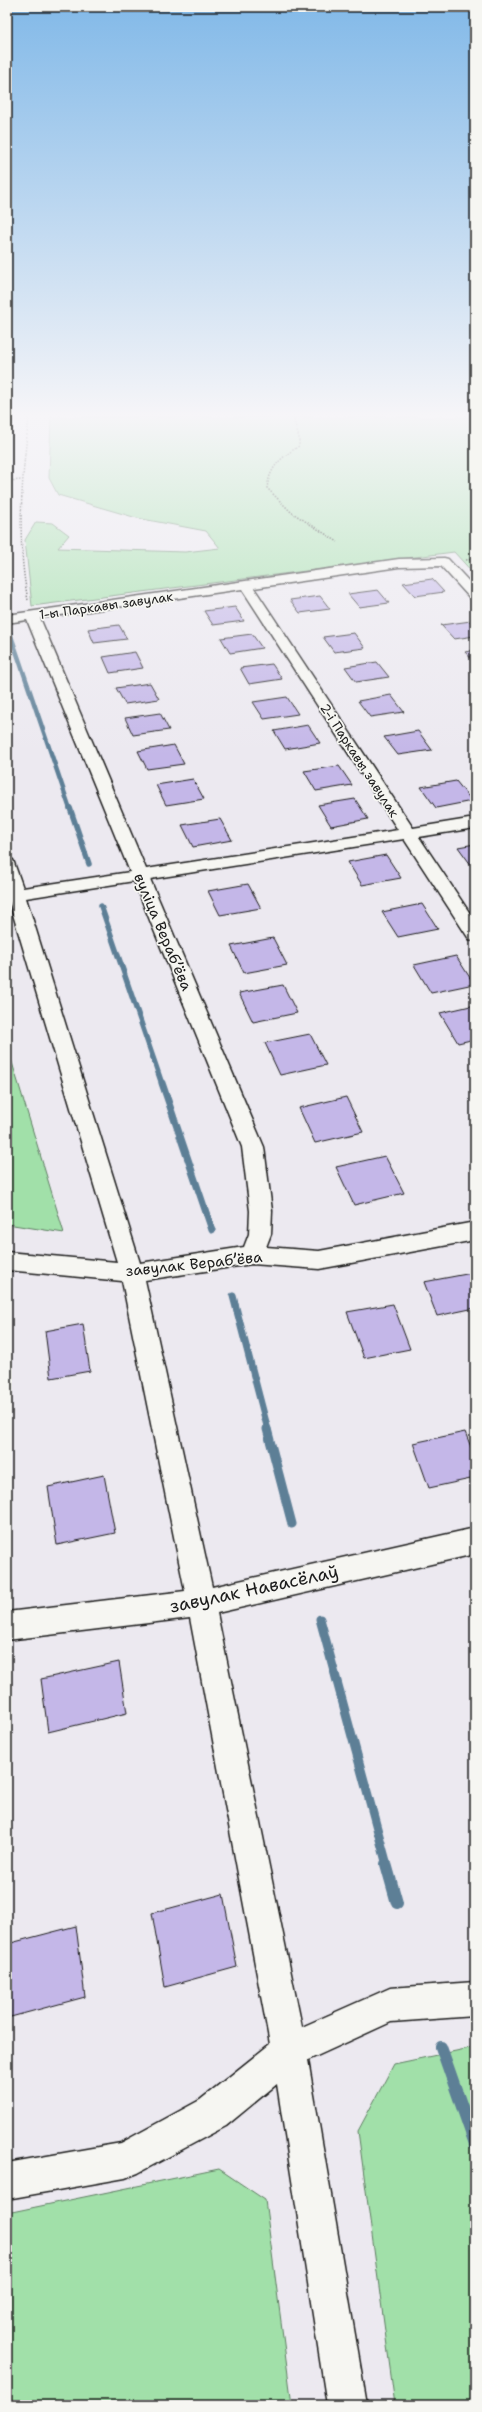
<svg xmlns="http://www.w3.org/2000/svg" width="482" height="2412" font-family="'Shantell Sans',sans-serif">
  <rect width="100%" height="100%" fill="#ece9f0"/>
  <filter id="ink" filterUnits="userSpaceOnUse"><feTurbulence type="fractalNoise" baseFrequency=".025" numOctaves="2"/><feDisplacementMap in="SourceGraphic" scale="8" xChannelSelector="R" yChannelSelector="G"/><feConvolveMatrix kernelMatrix="1 2 1 2 8 2 1 2 1" color-interpolation-filters="sRGB"/></filter>
  <g filter="url(#ink)">
    <path fill="#a1e0a9" stroke="#5e7e62" d="M51,417h424v158l-21,-23 -422,54 -7,-66 11,-18 17,1 16,12 -11,13 127,4 35,-4 -14,-17 -69,-13 -79,-23 -9,-17z
      M7,1046l57,187 -57,-9z
      M475,2047v358h-80l-37,-274 36,-67z
      M219,2169l46,31 27,205h-285v-192z"/>
    <g fill="none" stroke-linecap="round" stroke-linejoin="round">
      <path stroke="#5d7f96" stroke-width="3.5" d="M7,452l4,-35"/>
      <path stroke="#5d7f96" stroke-width="4.5" d="M9,630l61,179"/>
      <path stroke="#5d7f96" stroke-width="5.5" d="M70,808l19,56
        M101,906l61,178"/>
      <path stroke="#5d7f96" stroke-width="7" d="M162,1083l50,147
        M233,1296l35,134"/>
      <path stroke="#5d7f96" stroke-width="9" d="M267,1429l25,95
        M320,1619l67,246"/>
      <path stroke="#5d7f96" stroke-width="12" d="M386,1864l11,39
        M441,2047l34,97"/>
    </g>
    <path fill="#c4b7e8" stroke="#1c1c1c" d="M432,579l12,13 -29,4 -12,-13z
      M378,590l11,13 -30,4 -11,-13z
      M320,596l10,13 -30,4 -10,-13z
      M235,607l9,14 -31,4 -9,-14z
      M471,621l4,4v11l-21,3 -13,-14z
      M119,625l8,14 -33,4 -6,-14z
      M354,633l11,15 -31,4 -11,-15z
      M252,634l10,14 -32,5 -9,-15z
      M475,650v13l-10,-11z
      M135,652l8,16 -33,5 -7,-16z
      M377,662l12,15 -33,5 -11,-15z
      M272,664l10,15 -33,5 -9,-16z
      M150,683l9,16 -34,5 -9,-16z
      M391,695l13,17 -34,5 -12,-16z
      M287,697l11,17 -34,5 -11,-17z
      M160,713l9,17 -36,5 -8,-17z
      M308,725l12,18 -35,6 -11,-18z
      M418,731l14,19 -34,5 -14,-18z
      M174,745l10,19 -37,5 -9,-18z
      M339,766l13,19 -36,6 -12,-20z
      M193,779l11,20 -38,6 -10,-20z
      M456,781l16,20 -36,7 -15,-21z
      M355,799l13,20 -37,7 -13,-21z
      M220,819l12,21 -39,7 -11,-22z
      M475,844v25h-1l-16,-22z
      M386,855l15,23 -39,7 -14,-23z
      M248,884l13,24 -41,7 -12,-24z
      M422,904l16,25 -40,8 -16,-25z
      M273,938l14,27 -43,8 -13,-27z
      M456,956l18,28 -43,9 -17,-28z
      M283,985l14,28 -44,9 -14,-29z
      M475,1005v34l-17,4 -18,-30z
      M310,1034l16,31 -46,10 -15,-32z
      M346,1097l17,35 -48,11 -16,-35z
      M385,1156l19,37 -50,12 -18,-38z
      M472,1273l3,8v27l-38,8 -13,-34z
      M393,1304l17,45 -46,9 -17,-46z
      M83,1324l7,47 -39,7 -6,-47z
      M465,1432l10,25v21l-46,10 -16,-45z
      M104,1475l11,58 -58,12 -9,-58z
      M119,1662l8,51 -79,19 -7,-53z
      M223,1894l14,73 -72,20 -13,-74z
      M76,1926l9,71 -78,21v-74z"/>
    <g fill="none" stroke-linecap="round" stroke-linejoin="round">
      <defs>
        <path id="minor" d="M444,558l4,1 27,29v11l-5,-1 -29,-32 -42,1 -145,21 159,240 62,-10v10l-56,9 56,84v20l-6,-2 -65,-100 -254,40 114,268 8,64 -1,23 -5,13 53,4 156,-29v18l-156,29 -67,-5 -107,16 67,307 263,-59v26l-258,59 85,414 88,-39 85,-6v34l-84,6 -83,38 59,345h-40l-50,-321 -51,42 -88,47 -13,5 -118,21v-36l114,-20 79,-43 70,-56 -80,-426 -183,22v-28l178,-21 -63,-310 -115,-11v-18l110,10 -108,-361h-2v-42l6,1 10,28 107,-16 -103,-252 -20,3v-8l392,-56zM242,589l156,241 -252,39 -106,-251zM134,881l108,266 8,64 -1,23 -5,13 -104,16 -114,-365z"/>
      </defs>
      <use href="#minor" stroke="#1c1c1c" stroke-width="3"/>
      <path stroke="#1c1c1c" stroke-width="1.5" stroke-dasharray="1.5 1.5" stroke-linecap="butt" d="M293,417l6,21v8c-18,12 -29,20 -32,42l24,24 47,30
        M7,481l15,-1
        M466,560l9,-1
        M28,600c-12,-61 -6,-122 1,-183"/>
      <use href="#minor" fill="#f6f6f2" fill-rule="evenodd"/>
    </g>
  </g>
  <linearGradient id="sky" x2="0" y2="1"><stop stop-color="#82b9e8"/><stop offset="0.55" stop-color="#f6f5f8"/><stop offset="1" stop-color="#f6f5f8" stop-opacity="0"/></linearGradient>
  <rect width="482" height="755" fill="url(#sky)"/>
  <g text-anchor="middle" stroke-width="3.5" stroke-linejoin="round" paint-order="stroke">
    <g font-size="13" fill="#1c1c1c" stroke="#f6f6f2">
      <text transform="translate(106 605) rotate(-8)" y="5">1-ы Паркавы завулак</text>
      <text transform="translate(360 760) rotate(57)" y="5">2-і Паркавы завулак</text>
    </g>
    <g font-size="15" fill="#1c1c1c" stroke="#f6f6f2">
      <text transform="translate(163 932) rotate(67)" y="5">вуліца Верабʼёва</text>
      <text transform="translate(194 1264) rotate(-6)" y="5">завулак Верабʼёва</text>
    </g>
    <g font-size="18" fill="#1c1c1c" stroke="#f6f6f2">
      <text transform="translate(254 1589) rotate(-12)" y="6">завулак Навасёлаў</text>
    </g>
  </g>
  <rect width="482" height="2412" fill="none" stroke="#f6f6f2" stroke-width="24"/>
  <rect x="12" y="12" width="458" height="2388" fill="none" stroke="#1c1c1c" stroke-width="1.5" filter="url(#ink)"/>
</svg>
